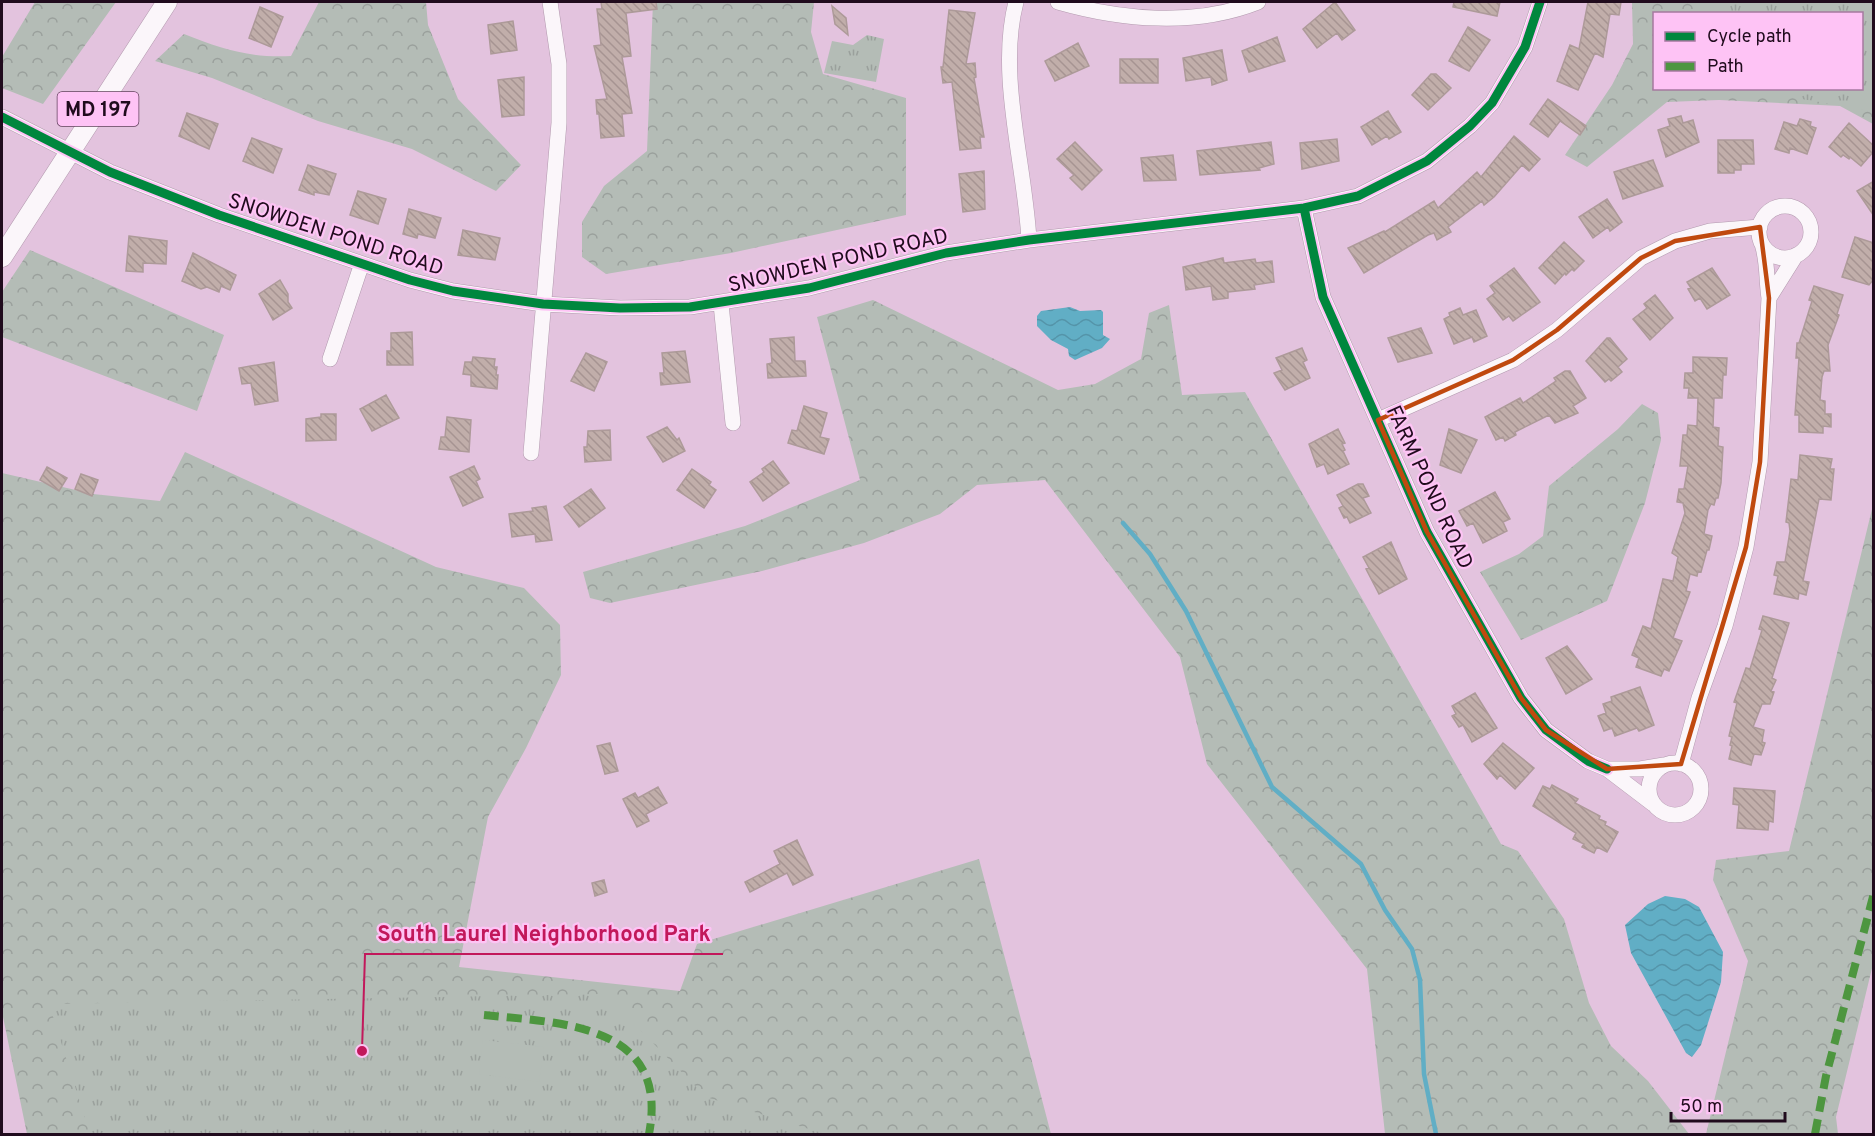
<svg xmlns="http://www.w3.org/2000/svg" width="1875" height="1136" font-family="Overpass,sans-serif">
  <defs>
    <pattern id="forest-crowns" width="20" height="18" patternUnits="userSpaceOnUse" patternTransform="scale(1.5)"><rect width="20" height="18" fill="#b4bcb6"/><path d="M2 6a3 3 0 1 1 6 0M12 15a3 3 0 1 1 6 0" fill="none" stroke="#9aa09c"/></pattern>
    <pattern id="park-tufts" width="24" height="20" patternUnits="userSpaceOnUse" patternTransform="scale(1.5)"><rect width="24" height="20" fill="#b4bcb6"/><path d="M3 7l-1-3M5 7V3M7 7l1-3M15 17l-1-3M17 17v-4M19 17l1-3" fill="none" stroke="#9aa09c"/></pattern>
    <pattern id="water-waves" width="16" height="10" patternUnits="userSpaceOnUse" patternTransform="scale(1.5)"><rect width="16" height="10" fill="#61aec5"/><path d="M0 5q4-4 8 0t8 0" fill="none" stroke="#5494a9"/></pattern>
    <pattern id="building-back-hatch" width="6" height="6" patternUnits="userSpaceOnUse" patternTransform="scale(1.5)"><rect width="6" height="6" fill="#c1aeaa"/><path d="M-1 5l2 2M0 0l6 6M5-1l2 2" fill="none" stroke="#a69492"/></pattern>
  </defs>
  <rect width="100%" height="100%" fill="#e3c3de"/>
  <path fill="url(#forest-crowns)" fill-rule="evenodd" d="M35,2h81l-73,102 -41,-16v-31z
    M319,2h107l2,23 30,74 63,66 -25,26 -84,-42 -94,-28 -106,-43 -57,-17 29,-27c38,15 65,24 107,22z
    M653,2h161l-3,30 12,42 83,24v117l-175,38 -125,21 -24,-17v-35l22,-36 43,-35z
    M1632,2h241v122l-33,-18 -121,-6 -52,2 -80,65 -22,-12 47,-70 21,-41zM1654,14h208v74h-208z
    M30,250l194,85 -27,76 -195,-74v-45z
    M873,300l185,90 37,-6 46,-25 8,-46 20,-8 13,90 63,-3 256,452 17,7 46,68 25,84 22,43 37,35 41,53h-304l-18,-165 -160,-205 -27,-107 -135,-177 -68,5 -37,29 -76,29 -102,28 -152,32 -20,-5 -7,-26 162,-46 115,-46 -43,-163z
    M1642,404l16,9 3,27 -16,63 -38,98 -86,39 -41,-68 39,-18 24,-18 6,-50 69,-57z
    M185,452l251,115 88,21 36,37 1,50 -35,73 -38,69 -29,150 221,24 17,-47 282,-85 72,275h-1024l-25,-122v-539l91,21 67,7z
    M1873,505v459l-37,153 2,17h-132l42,-173 -35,-81 3,-20 73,-9z"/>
  <path fill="url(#park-tufts)" d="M1711,2h162v109l-130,-22 119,-1v-74l-150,-1z
    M867,35l17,4 -8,43 -52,-9 8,-32 21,4z
    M605,994l101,103 119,37h-735l-41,-130z"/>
  <path fill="#b4bcb6" d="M483,1040l61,7 -5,35 -60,-8z"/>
  <path fill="url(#water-waves)" d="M1070,307l10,4 21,-1 2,2v23l7,4 -8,9 -27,12 -6,-4 -1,-7 -17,-9 -14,-14v-10l4,-5z
    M1665,896l20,3 14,8 24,45 -2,30 -20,63 -9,12 -6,-4 -55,-100 -6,-28 23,-21z"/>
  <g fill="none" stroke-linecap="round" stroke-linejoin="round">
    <path stroke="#61aec5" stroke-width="4.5" d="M1123,523l27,31 36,57 86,176 89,77 24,46 27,39 8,31 4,94 12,60"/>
  </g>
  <path fill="url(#building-back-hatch)" stroke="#ad9a99" stroke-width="1.5" d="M601,2h55l1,7 -31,4 5,43 -9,1 10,56 -10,1 2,22 -23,2 -2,-24h-2l-1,-14 11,-1 -13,-53 7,-1 -4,-36h5z
    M1335,2l20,28 -13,10 -5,-7 -20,15 -14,-19z
    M1454,2h46l-3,14 -44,-9z
    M1588,2h33l-2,13 -9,-1 -7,43 -8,-4 -17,37 -21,-9 13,-36 9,4z
    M832,6l14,12 2,17 -13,-11z
    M260,7l23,10 -12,30 -22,-9z
    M949,10l26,3 -9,51 9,-1 1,14 -2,1 10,59h-4l1,11 -21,2 -8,-68 -9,1 -2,-16h2z
    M513,21l4,29 -26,4 -3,-29z
    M1468,27l22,13 -21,31 -20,-10z
    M1277,37l8,24 -36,11 -7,-21z
    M1078,43l11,23 -34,15 -10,-20z
    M1222,50l5,30 -15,5 -1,-8 -25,4 -3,-23z
    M1120,59h38v24h-38z
    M1431,74h5l15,14 -23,22 -16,-15z
    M524,77v38l-22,2 -4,-37z
    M1548,99l38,27 -6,9 -20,-14 -12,16 -18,-13z
    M1388,111l13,21 -12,7 -2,-3 -15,9 -11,-18z
    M187,113l31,11 -9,25 -30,-13z
    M1681,116l2,7 10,-3 6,22 -33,15 -8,-27 12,-4 -2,-7z
    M1800,119l11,3 -1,4 6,2 -9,26 -17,-6 -1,5 -14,-4 9,-27 13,4z
    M1849,123l25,23v5l-13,15 -11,-9 -1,2 -6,-4 -2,2 -12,-10z
    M1514,136l26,23 -11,12 -7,-6 -28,32 -10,8 -2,-4 -34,26 3,5 -14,8 -3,-7 -6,2 -64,38 -16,-25 36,-17 1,1 49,-31 4,7 39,-36 4,5z
    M252,138l30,11 -9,24 -30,-12z
    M1337,139l2,22 -37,8 -2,-26z
    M1718,140h35l1,24h-13v6h-7v3h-16z
    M1075,142l27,28 -20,20 -12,-12 4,-3 -17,-16z
    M1271,142l3,22 -15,4 1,2 -60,5 -3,-24z
    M1173,155l3,25 -32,1 -3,-23z
    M1653,160l10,26 -40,13 -9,-27z
    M308,165l28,9 -7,21 -15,-3v3l-15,-5z
    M984,171l1,38 -22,3 -4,-38z
    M1874,181v35l-17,-25z
    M358,191l28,8 -8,25 -28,-9z
    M1607,199l15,23 -12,9 -2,-4 -15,11 -14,-21z
    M409,209l32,9 -6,20 -17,-4 -1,4 -14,-4z
    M463,230l37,8 -5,22 -37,-5z
    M129,236l38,5 -1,23 -23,-1v9l-17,-1z
    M1855,237l19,6v36l-5,6 -27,-8z
    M1564,242l20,19 -10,10 -2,-2 -6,6 -1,-2 -10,11 -16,-16z
    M193,253l43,22 -6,15 -9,-4 -2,6 -12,-5 -6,2 -19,-8z
    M1223,258l1,5 31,-4 1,4 16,-2 2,21 -20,3 1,4 -27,3v6l-15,2 -2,-14 -25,4 -3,-23z
    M1514,268l26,34 -27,19 -4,-5 -6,4 -16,-21 8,-6 -5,-7z
    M1712,268l18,27 -23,14 -7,-11 -5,3 -7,-12 3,-1 -4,-6z
    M280,280l8,14v8l4,6 -19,12 -14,-26z
    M1814,286l29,9 -6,19 2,1 -11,30 2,26h-6l-2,6 -2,23 5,1v13h6v13l-8,-1v7l-24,-1v-17h-4l4,-57h-3l1,-15h2l13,-42 -3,-1z
    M1655,295l18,23 -23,22 -17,-21 14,-11 -3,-4z
    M1460,308l3,7 13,-5 11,26 -13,6 -2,-5 -18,7 -10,-25 6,-3 -1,-3z
    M1421,328l11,25 -34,9 -10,-24z
    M412,332l1,33h-26v-14h4v-18z
    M794,337l1,24h10l1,15 -38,2 -1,-14 5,-1 -2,-24z
    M1607,338h3l17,21 -9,8 4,5 -11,9 -2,-2 -4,3 -19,-21z
    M1302,348l5,12 -4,2 7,16 -25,12 -11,-17 8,-3 -6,-12z
    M685,351l5,31 -29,3 -1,-12h4l-2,-20z
    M586,353l21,9 -13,29 -23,-10z
    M473,357l22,2 -1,8h3l-1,8h2l-1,14 -26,-3v-11l-8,-1 2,-12h7z
    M1693,357l34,1 -1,17h-3l-1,23h-8l-1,29 6,1 -1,18 5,1 -2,36 -3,15h-2l-2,7 -3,-1 -3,6 -4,24 8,2 -3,14h-2l-6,22 -3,-1 -1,5 -7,-2 -4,17 4,1 -17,46 9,3 -13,30 -5,-2 -3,7 -25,-9 3,-9 -7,-3 11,-29 8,3 12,-50 10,2 5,-24 -6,-4 13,-40 -2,-10 -6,-1 2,-13h5l4,-23h-8l3,-31h4l1,-10 9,1 1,-28h-10l1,-10h-5l1,-15h8z
    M274,362l4,39 -23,4 -4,-22 -9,1 -3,-16z
    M1565,371h5l16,27 -13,8 5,7 -23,10 -6,-8 -34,17 1,3 -11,6 -2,-4 -7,3 -11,-23 35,-19 3,5 33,-22 -2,-3z
    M386,395l13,23 -27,13 -12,-22z
    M804,406l23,7 -7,24 9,2 -5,15 -36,-11 4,-13 5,1z
    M321,414h15v26l-30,1v-22l15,-2z
    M447,417l24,3 -2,32 -30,-3 2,-12h4z
    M667,427l10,13 2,-2 6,13 -22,11 -16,-25z
    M1338,429l7,14 -3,1 3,6 -2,1 6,13 -21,10 -4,-10 -7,3 -8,-23z
    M1449,429l28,11 -16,33 -21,-8z
    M610,430l1,30 -26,2 -1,-15h3l1,-16z
    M1800,455l32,4 -2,10h4l-3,31 -12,-1 -16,82 6,1 -3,13 -7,-2 -1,6 -24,-5 4,-18 -4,-1 3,-13h8l5,-31 -1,-8 -3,-1 5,-43 7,1z
    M773,461l16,22 -26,18 -13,-19 14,-10 -2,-3z
    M474,466l6,13 -4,2 7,16 -20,9 -13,-29z
    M47,467l20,11 -8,13 -19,-11z
    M692,469l19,13 -2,3 7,5 -12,18 -27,-18z
    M81,474l17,6 -6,16 -17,-7z
    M1358,484h5l6,12 -6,2 8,15 -21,10 -3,-6 -3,1 -5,-10 4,-2 -6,-11z
    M591,489l14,19 -26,19 -15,-20z
    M1495,492l15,27 -7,3 4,9 -24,12 -10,-20 -6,3 -8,-15z
    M546,506l6,34 -16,2 -1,-8 -23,3 -3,-23 24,-3 -1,-3z
    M1391,542l16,37 -28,15 -13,-25 3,-1 -6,-11z
    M1763,616l26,7 -17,55 4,2 -5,11 3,1 -4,12h-8l-9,23 11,3 -2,12 3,1 -4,12 -7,-1 -3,11 -22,-6 3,-13 -2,-1 2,-8 -3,-1 8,-33 -3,-1 12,-34 4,1 12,-39 -3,-1z
    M1567,646l25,33 -26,15 -20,-36z
    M1640,687l14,38 -15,6 -2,-3 -22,8 -3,-8 -8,3 -6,-15 8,-3 -3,-9 9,-3 -1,-4z
    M1475,693l22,35 -25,14 -9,-17 -4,2 -7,-11 4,-2 -4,-8z
    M610,743l8,28 -13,3 -8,-28z
    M1503,743l31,25 -19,21 -15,-14 -3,4 -13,-15z
    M1552,785l26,14 -3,4 25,13 -1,3 7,3 -1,3 13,7 -11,20 -10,-5 -3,6 -12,-6 2,-3 -11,-5 3,-6 -43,-27 10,-20 7,3z
    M658,787l9,16 -21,11 3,7 -12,6 -14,-28 12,-6 3,5z
    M1734,788l41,3 -2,31 -4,-1 -1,9 -31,-2 2,-23 -6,-1z
    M797,840l16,35 -20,10 -6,-12 -37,19 -5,-10 35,-18 -6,-13z
    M604,880l3,12 -12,4 -3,-13z"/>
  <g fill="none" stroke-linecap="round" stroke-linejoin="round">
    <defs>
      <path id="minor" d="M1016,2c-19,73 9,162 13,238
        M1058,2c63,18 137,25 200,0
        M2,117l108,55 109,43 191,65 43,11 90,13 77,4 70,-1 119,-19 137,-35 83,-13 275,-32 54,-12 69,-35 43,-35 22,-23 33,-56 15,-45
        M1759 232a26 26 0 1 1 52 0a26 26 0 1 1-52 0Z
        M1304,208l19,89 104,235 94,166 25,32 42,31 19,8
        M1762,244c6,18 4,35 7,54l27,-43
        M721,304l12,119
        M330,359l31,-93
        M1378,420l135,-60 44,-30 84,-72 34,-17 35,-10 50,-4
        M531,453l28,-330v-59l-9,-62
        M1649 789a26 26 0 1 1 52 0a26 26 0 1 1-52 0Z
        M1681,764l18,-66 26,-72 21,-79 14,-85 9,-164
        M1653,804l-46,-35h33l24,-4"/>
      <path id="major" d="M2,257l165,-255"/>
    </defs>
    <use href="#minor" stroke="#b299ae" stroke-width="16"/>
    <use href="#major" stroke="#b299ae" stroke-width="21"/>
    <use href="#minor" stroke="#fbf6fa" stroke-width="15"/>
    <use href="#major" stroke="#fbf6fa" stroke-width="20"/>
    <path stroke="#4d963f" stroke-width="8" stroke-dasharray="15 8" stroke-linecap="butt" d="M484,1015c78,8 186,9 165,119
      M1815,1134l11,-58 48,-183"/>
    <defs>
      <path id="cycleway" d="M2,117l108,55 109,43 191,65 43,11 90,13 77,4 70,-1 119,-19 137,-35 83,-13 275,-32 54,-12 69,-35 43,-35 22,-23 33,-56 15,-45
        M1304,208l19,89 104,235 94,166 25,32 42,31 19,8"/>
    </defs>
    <use href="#cycleway" stroke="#fec3f5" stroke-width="13"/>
    <use href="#cycleway" stroke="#00873e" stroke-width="9"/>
  </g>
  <path fill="none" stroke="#c0490f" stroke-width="4.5" stroke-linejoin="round" d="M1760,227l9,71 -9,164 -14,85 -65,217 -74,5 -61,-39 -25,-32 -94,-166 -49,-112 135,-60 44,-30 84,-72 34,-17z"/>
  <g text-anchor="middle" stroke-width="4.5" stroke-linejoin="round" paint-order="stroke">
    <rect fill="#fec3f5" stroke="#63425e" stroke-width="1.5" x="57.5" y="92" width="81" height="34" rx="4.5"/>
    <g font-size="20" font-weight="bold" fill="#200b1d">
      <text x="98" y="116">MD 197</text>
    </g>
    <g font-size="21" fill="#200b1d" stroke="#fec3f5">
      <text transform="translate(336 234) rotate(18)" y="7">SNOWDEN POND ROAD</text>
      <text transform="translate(838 260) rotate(-13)" y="7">SNOWDEN POND ROAD</text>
      <text transform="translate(1430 487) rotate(65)" y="7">FARM POND ROAD</text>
    </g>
  </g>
  <path fill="none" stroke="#c2185b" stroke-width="2" d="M362 1051L365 954H723"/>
  <circle fill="#c2185b" stroke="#fec3f5" stroke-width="2" cx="362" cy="1051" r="6"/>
  <g font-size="22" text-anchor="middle" font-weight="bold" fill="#c2185b" stroke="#fec3f5" stroke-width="4.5" stroke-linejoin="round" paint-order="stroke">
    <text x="544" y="941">South Laurel Neighborhood Park</text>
  </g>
  <rect width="1875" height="1136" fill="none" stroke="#200b1d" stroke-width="6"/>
  <rect x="1653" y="12" width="210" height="78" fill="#fec3f5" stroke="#a5799f" stroke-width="1.5"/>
  <rect x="1665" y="32" width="30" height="9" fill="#00873e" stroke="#a5799f" stroke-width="1.5"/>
  <text x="1707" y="42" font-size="18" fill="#200b1d">Cycle path</text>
  <rect x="1665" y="62" width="30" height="9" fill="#4d963f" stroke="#a5799f" stroke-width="1.5"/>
  <text x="1707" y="72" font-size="18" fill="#200b1d">Path</text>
  <path d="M1671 1112v9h114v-9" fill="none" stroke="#200b1d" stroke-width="3"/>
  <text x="1680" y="1112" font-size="18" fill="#200b1d" stroke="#fec3f5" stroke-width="4.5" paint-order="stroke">50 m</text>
</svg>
